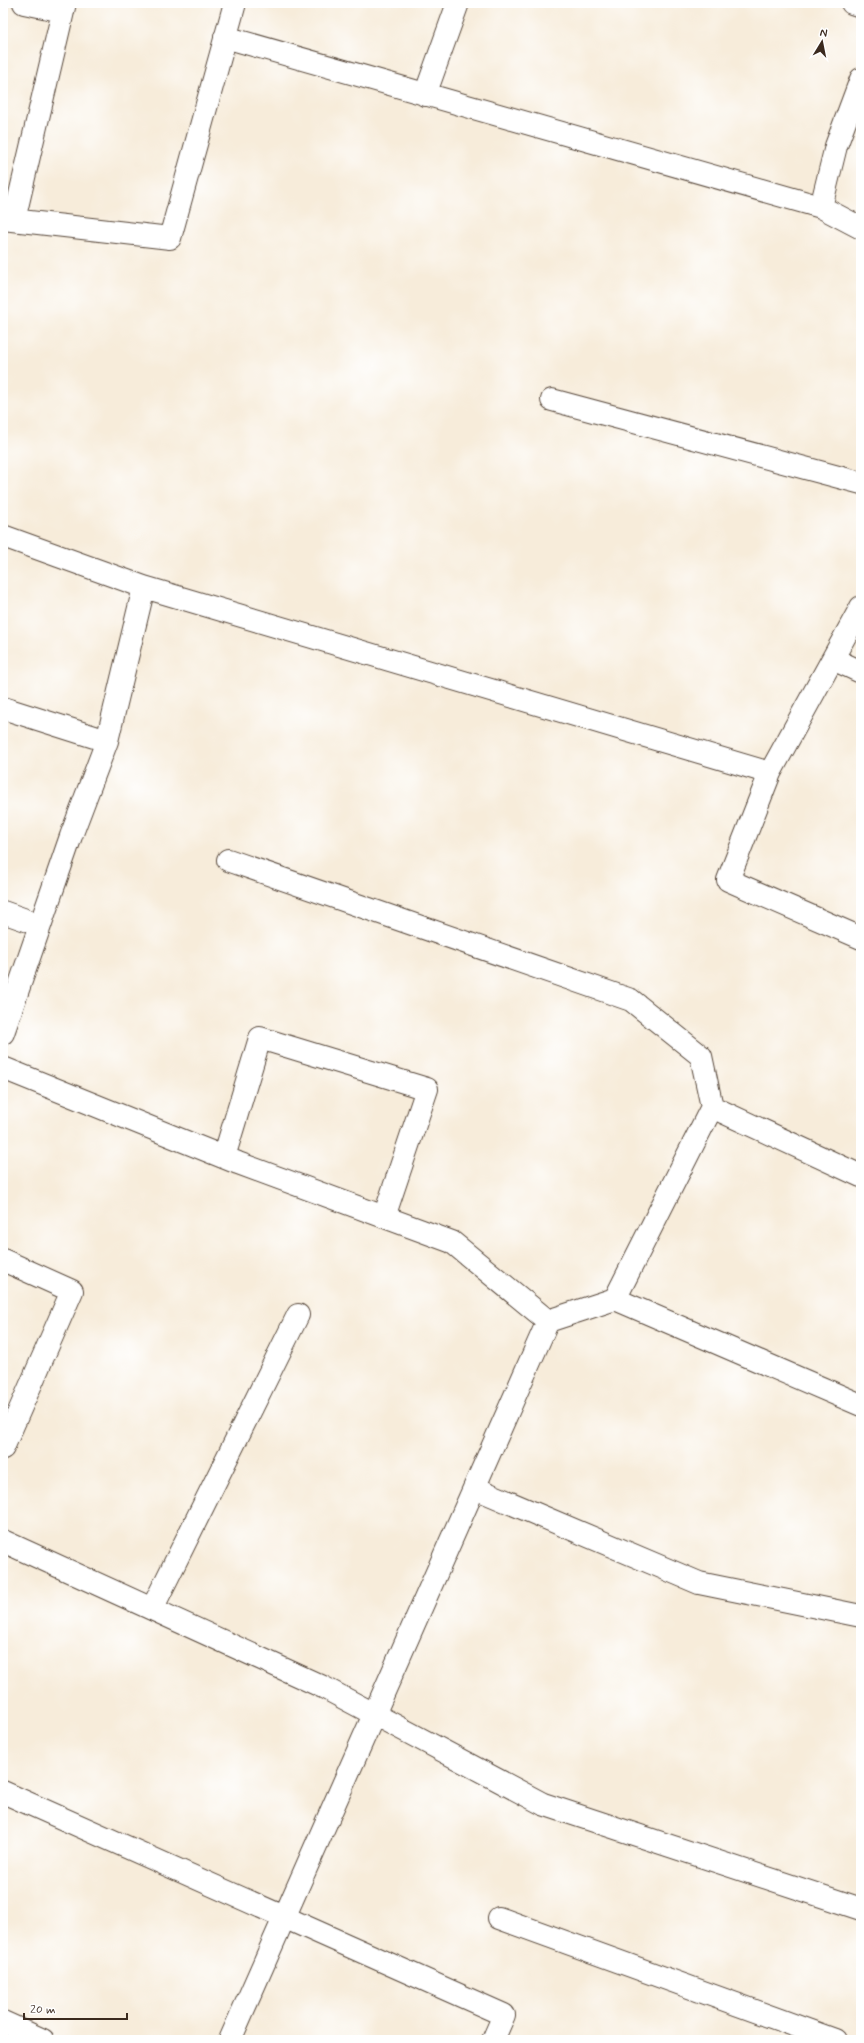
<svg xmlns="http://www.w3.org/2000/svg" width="864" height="2043" font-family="Mynerve,sans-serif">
  <rect width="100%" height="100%" fill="#fff"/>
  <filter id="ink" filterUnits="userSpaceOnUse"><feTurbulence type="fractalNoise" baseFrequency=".025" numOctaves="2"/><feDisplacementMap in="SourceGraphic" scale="8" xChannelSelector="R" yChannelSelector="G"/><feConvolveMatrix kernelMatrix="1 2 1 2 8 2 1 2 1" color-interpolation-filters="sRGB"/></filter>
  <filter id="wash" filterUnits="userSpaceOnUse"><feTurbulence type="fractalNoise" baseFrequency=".012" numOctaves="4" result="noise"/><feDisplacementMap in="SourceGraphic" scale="16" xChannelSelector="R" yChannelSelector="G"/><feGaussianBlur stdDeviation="0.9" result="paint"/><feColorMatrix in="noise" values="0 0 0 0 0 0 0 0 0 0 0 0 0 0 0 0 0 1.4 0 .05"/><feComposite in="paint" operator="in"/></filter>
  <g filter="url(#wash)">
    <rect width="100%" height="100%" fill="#f7ecda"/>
  </g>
  <g filter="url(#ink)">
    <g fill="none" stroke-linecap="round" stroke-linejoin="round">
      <defs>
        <path id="street" d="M24,3l39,8
          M852,3l9,3
          M225,37l596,170 40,21
          M425,95l33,-92
          M821,207l15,-61 25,-67
          M3,219l167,19 65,-235
          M14,220l51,-217
          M552,400l309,83
          M3,536l141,51
          M833,659l28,13
          M3,708l104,33 37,-154 626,186 -42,107 133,58
          M770,773l91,-166
          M228,860l403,140 70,56 11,51 -97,192 -67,22 -318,719
          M3,912l37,13
          M3,1033l68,-197 36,-95
          M3,1068l235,95 214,79 96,79
          M712,1107l149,69
          M224,1157l36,-119 167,51 -43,128
          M3,1260l69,31 -69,157
          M615,1299l246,106
          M475,1488l224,95 162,33
          M3,1541l320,146 220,117 318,105
          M152,1609l146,-294
          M3,1792l501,223 -11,25
          M499,1918l336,122
          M3,2022l40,18"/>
      </defs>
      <use href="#street" stroke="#57473a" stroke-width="24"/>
      <use href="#street" stroke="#fff" stroke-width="22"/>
    </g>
  </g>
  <rect width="864" height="2043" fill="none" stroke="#fff" stroke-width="16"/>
  <g transform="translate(822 42) rotate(10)" stroke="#ffffff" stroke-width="3" paint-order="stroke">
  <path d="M0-3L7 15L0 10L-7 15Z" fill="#3b2a1e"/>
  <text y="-6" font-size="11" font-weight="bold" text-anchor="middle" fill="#3b2a1e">N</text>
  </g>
  <path d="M24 2013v6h103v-6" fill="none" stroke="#3b2a1e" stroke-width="2"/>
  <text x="30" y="2013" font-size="12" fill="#3b2a1e" stroke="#ffffff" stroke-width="3" paint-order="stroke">20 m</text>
</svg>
